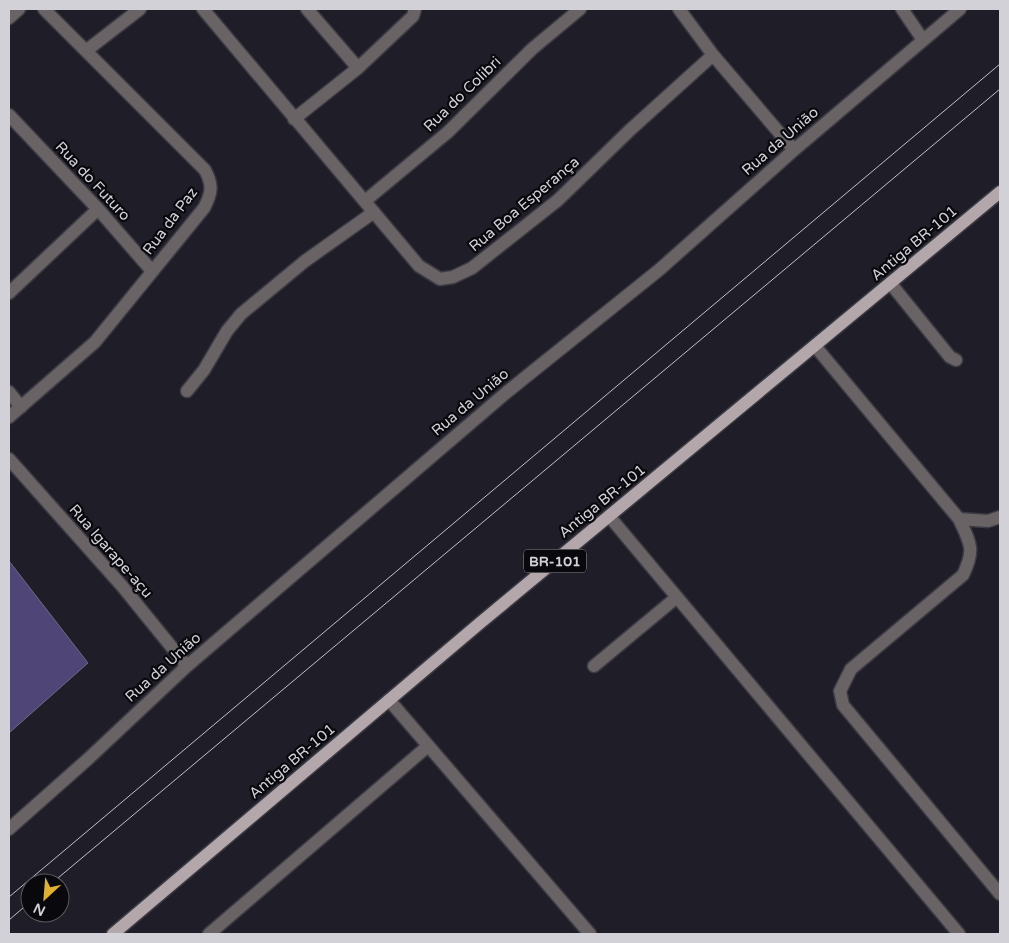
<svg xmlns="http://www.w3.org/2000/svg" width="1009" height="943" font-family="'Varela Round',sans-serif">
  <rect width="100%" height="100%" fill="#1f1e28"/>
  <path fill="#4f4577" stroke="#6e6c78" d="M9,561l79,102 -79,70z"/>
  <g fill="none" stroke-linecap="round" stroke-linejoin="round">
    <defs>
      <path id="minor" d="M203,9l216,257 21,13 13,-2 19,-9 86,-68 72,-70 83,-75
        M307,9l51,59
        M679,9l34,46 81,95
        M902,9l21,31
        M9,18l10,-9
        M87,50l53,-41
        M9,115l89,94 54,62
        M294,119l64,-51 55,-52 2,-7
        M365,201l83,-69 84,-83 48,-40
        M891,284l59,73 6,3
        M9,293l89,-84
        M815,346l144,173 29,2 12,-4
        M187,391l17,-21 23,-39 14,-17 64,-53 69,-49
        M9,392l12,15
        M9,417l86,-75 109,-134c8,-15 9,-23 1,-38l-161,-161
        M9,459l113,127 65,80
        M609,516l350,418
        M959,519c12,25 16,31 4,56l-112,94 -11,22 3,14 157,189
        M594,666l83,-69
        M389,700l201,234
        M9,829l79,-70 99,-93 320,-274 152,-122 135,-120 166,-141
        M209,934l219,-188"/>
      <path id="major" d="M113,934l367,-311 520,-431"/>
    </defs>
    <use href="#minor" stroke="#3c3b44" stroke-width="15"/>
    <use href="#major" stroke="#3c3b44" stroke-width="15"/>
    <use href="#minor" stroke="#696365" stroke-width="12"/>
    <use href="#major" stroke="#b3a7ab" stroke-width="12"/>
    <path stroke="#c0bfc6" stroke-width="1" d="M52,883l948,-794
      M9,897l991,-833
      M9,920l21,-18"/>
  </g>
  <g text-anchor="middle" stroke-width="4.5" stroke-linejoin="round" paint-order="stroke">
    <rect fill="#09090d" stroke="#96959b" stroke-width="1" x="524" y="549.5" width="62" height="23" rx="4"/>
    <g font-size="14" font-weight="bold" fill="#d2d1d8">
      <text x="555" y="566">BR-101</text>
    </g>
    <g font-size="15" fill="#d2d1d8" stroke="#09090d">
      <text transform="translate(462 94) rotate(-44)" y="5">Rua do Colibri</text>
      <text transform="translate(780 141) rotate(-41)" y="5">Rua da União</text>
      <text transform="translate(93 181) rotate(47)" y="5">Rua do Futuro</text>
      <text transform="translate(524 204) rotate(-40)" y="5">Rua Boa Esperança</text>
      <text transform="translate(170 221) rotate(-53)" y="5">Rua da Paz</text>
      <text transform="translate(914 243) rotate(-40)" y="5">Antiga BR-101</text>
      <text transform="translate(470 402) rotate(-40)" y="5">Rua da União</text>
      <text transform="translate(602 501) rotate(-39)" y="5">Antiga BR-101</text>
      <text transform="translate(111 551) rotate(49)" y="5">Rua Igarape-açu</text>
      <text transform="translate(163 667) rotate(-42)" y="5">Rua da União</text>
      <text transform="translate(292 761) rotate(-40)" y="5">Antiga BR-101</text>
    </g>
  </g>
  <rect width="1009" height="943" fill="none" stroke="#d2d1d8" stroke-width="20"/>
  <g transform="translate(45 898) rotate(206)"><circle r="24" fill="#09090d" stroke="#59595e"/>
  <path d="M0-4L9 19L0 12L-9 19Z" fill="#e0b034"/>
  <text y="-8" font-size="14" font-weight="bold" text-anchor="middle" fill="#d2d1d8">N</text>
  </g>
</svg>
